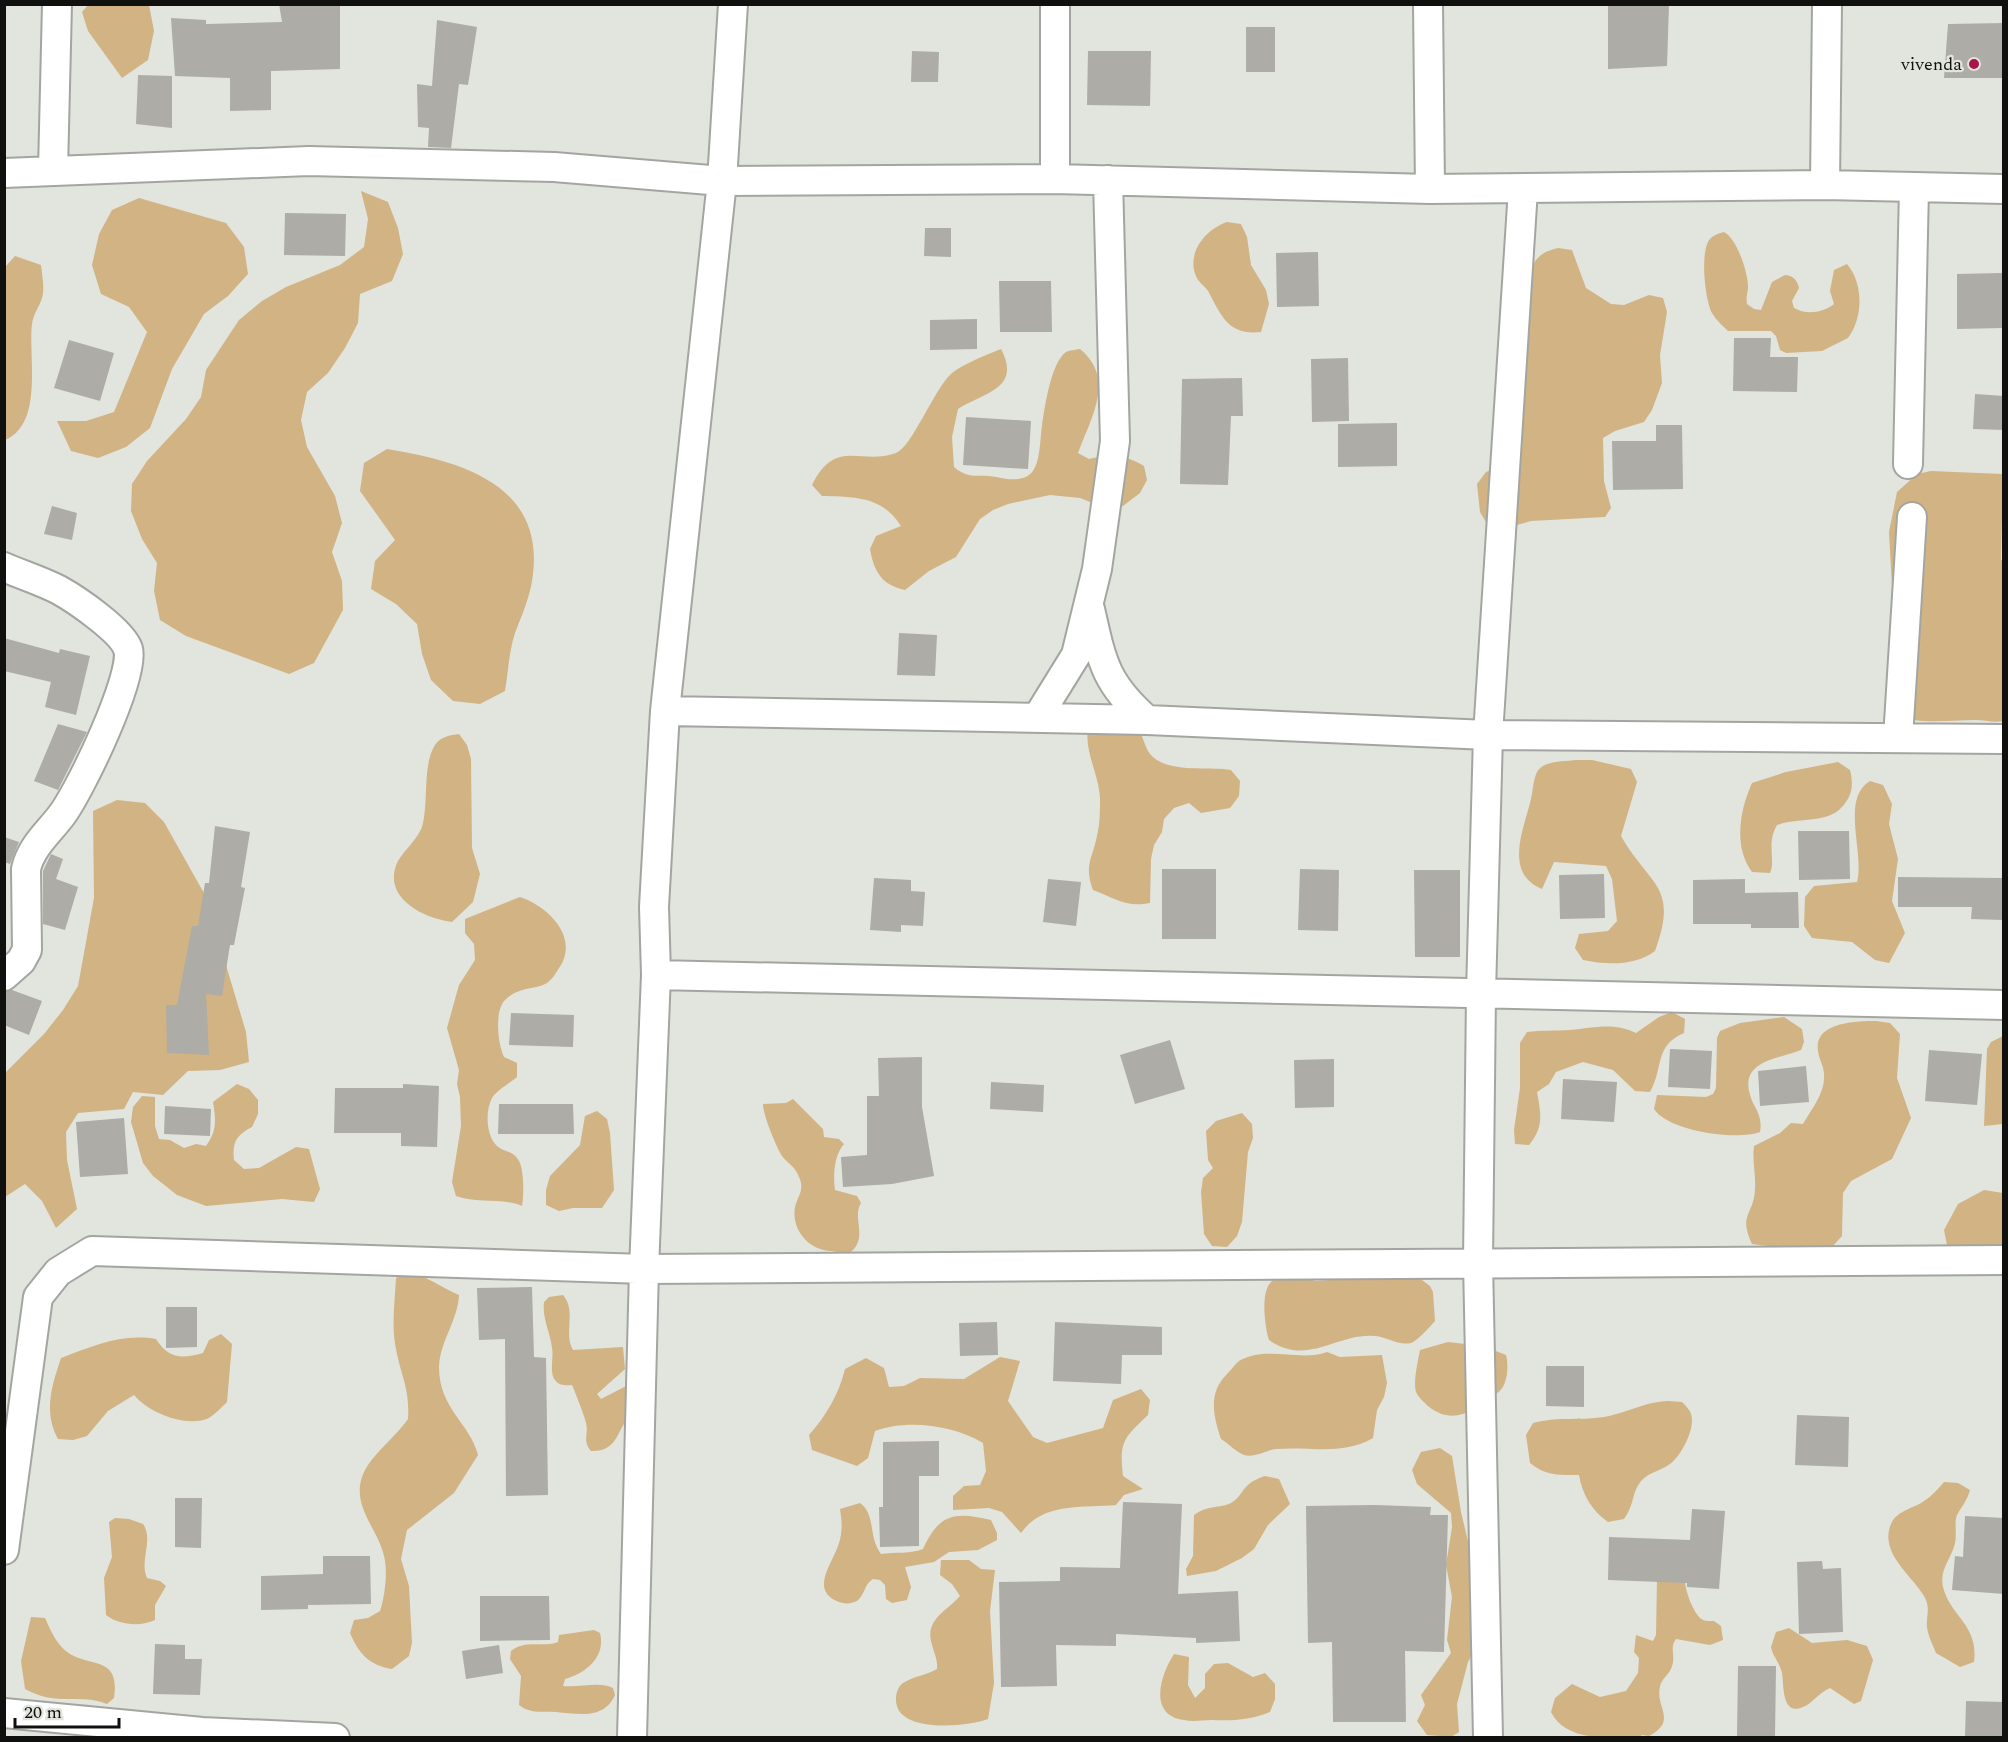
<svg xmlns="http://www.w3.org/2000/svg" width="2008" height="1742" font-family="Spectral,serif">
  <rect width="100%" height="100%" fill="#e2e4de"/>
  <path fill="#d2b383" d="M88,5h61l5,26 -6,29 -26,18 -34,-47 -6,-19z
    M361,191l27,11 10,26 5,26 -11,27 -32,13 -2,29 -13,25 -17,25 -21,19 -6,28 6,27 28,49 7,27 -10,29 10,29 1,29 -29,53 -25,11 -103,-38 -26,-16 -6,-29 3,-28 -15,-24 -11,-28 1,-27 15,-23 39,-42 15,-22 5,-27 33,-50 23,-19 24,-14 54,-22 24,-18 4,-28z
    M139,198l87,25 18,24 4,27 -20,22 -24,18 -32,55 -22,59 -24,19 -28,11 -27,-7 -14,-30h29l28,-9 33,-80 -18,-25 -28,-13 -9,-29 7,-31 13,-24z
    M1227,222l14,2 6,13 4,28 15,25 3,14 -8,28c-33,4 -40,-17 -53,-41 -3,-5 -10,-9 -12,-15 -10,-23 10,-47 31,-54z
    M1724,232c13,6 25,43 24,57 -1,6 -2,8 -1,15l7,5 7,1 11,-28 13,-7c9,1 12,5 14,13l-7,13 2,7c12,7 29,5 40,-4l-4,-13 4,-21 13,-6c17,20 16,54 1,74l-26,13 -36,2 -6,-3 -4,-14 -5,-5h-43c-6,-6 -12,-11 -16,-18 -7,-12 -13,-65 -1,-75 3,-3 9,-5 13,-6z
    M1558,248l14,2 14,38 25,16 13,1 25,-10 14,3 4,14 -7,43 2,28 -10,27 -8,12 -29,9 -12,7 1,43 7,27 -6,9 -74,4 -29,8 -15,-5 -7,-12 -3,-28 9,-12 12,-5 31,-193c6,-16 12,-22 29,-26z
    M15,256l26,9c1,9 3,19 2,28 -1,11 -10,20 -11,31 -4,32 12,100 -27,116v-173z
    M1001,349c21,40 -17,43 -43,60l-6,28 2,30c17,14 23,6 42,10 40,9 42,-9 45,-42 2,-19 9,-72 25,-83 4,-2 10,-2 14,-3 36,30 11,68 -2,104l11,6c20,-5 37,-4 55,7l3,14 -7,13 -17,13 -28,-2 -15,-6 -30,-3 -42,9 -15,6 -13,9 -24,38 -27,14 -24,19c-23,-5 -31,-18 -35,-41l6,-13 25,-10c-19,-30 -46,-29 -79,-30l-10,-11c24,-48 49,-19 84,-32 16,-6 37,-62 55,-79 10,-9 37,-20 50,-25z
    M387,449c74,12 161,36 145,132 -3,18 -10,34 -17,52 -6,18 -7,40 -10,58l-25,13 -27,-3 -22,-21 -9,-26 -5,-30 -21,-20 -25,-15 4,-28 20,-21 -35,-49 4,-28z
    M1931,471l72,3 -2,85 3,6 -1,156c-10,2 -17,-1 -28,-1 -21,0 -40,3 -61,0l-6,-13 -15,-103 -4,-72 8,-40 20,-18z
    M1088,726l51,2c3,7 6,19 11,26 17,20 58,12 81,16l9,11 -1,15 -9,12 -29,5 -12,-10 -15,5 -10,11 -2,13 -8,13 -3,14 -1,44c-24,5 -35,-5 -57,-13 -9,-25 -1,-30 4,-54 3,-12 3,-25 3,-37 -1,-26 -16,-46 -12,-73z
    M459,734l8,11 4,14 1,89 8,26 -7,28 -21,20c-28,-3 -72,-25 -54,-61 7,-12 19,-21 24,-34 7,-24 0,-62 13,-82 5,-8 15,-10 24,-11z
    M1575,760h17l39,9 6,13 -16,54c29,51 58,49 34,115 -20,15 -48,14 -72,9l-8,-12 4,-14 29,-3 9,-10 -5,-42 -6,-13 -52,-4 -12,27c-39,-16 -18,-60 -11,-90 2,-8 2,-19 6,-27 7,-12 26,-10 38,-12z
    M1838,762l12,8c3,12 3,22 -4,32 -16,24 -45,14 -69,23 -11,19 -1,35 -7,48l-18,-1c-19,-26 -12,-62 0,-89l34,-11z
    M1870,781l13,4 9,19 -3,20 9,35 -6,42 13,32 -16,30 -14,-3 -23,-18 -40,-4 -8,-12 1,-29 9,-11 43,-4c8,-29 -17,-83 13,-101z
    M117,800l28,3 19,19 41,73 41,137 3,30 -29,8 -32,1 -25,24 -30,-3 -9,17 -46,4 -12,19 1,28 10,49 -21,19 -14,-27 -17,-17 -20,13 -1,-123 40,-40 19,-24 15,-24 16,-88 -1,-87z
    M520,897c27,9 58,38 41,68 -4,6 -8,14 -14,18 -11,7 -28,3 -42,17 -11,11 -7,45 -1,57l13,6v14c-7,6 -20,13 -25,21 -7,13 -6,38 5,48 8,7 16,4 22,15 5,8 5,35 3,45 -21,-9 -44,-2 -66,-10l-4,-14 9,-56 -1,-29 -3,-13 2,-14 -12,-42 12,-43 16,-25 -1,-16 -9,-11v-14z
    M1672,1012l13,7 -1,14c-30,13 -20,33 -34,59l-15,-1 -22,-21 -30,-8 -27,10 -7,12 -12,8c4,22 7,35 -8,53l-14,-1 -1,-14 6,-42v-45l7,-11c14,-2 29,-1 43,-2 25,-2 42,-8 66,3l23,-16z
    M1784,1017l18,12 2,13 -3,8c-26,10 -68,11 -47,55 5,9 8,16 6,27 -24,9 -92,-1 -106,-23l3,-14 49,2 7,-3 3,-6 1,-50 3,-7 20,-8z
    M1876,1021l14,2 10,11 -3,44 14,40 -19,41 -41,22 -8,12 -1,43 -10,11 -50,1 -30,-4c-14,-30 2,-29 3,-55 1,-15 -3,-28 -1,-43l26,-13 11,-10 12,1c8,-14 21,-30 21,-46 1,-11 -5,-18 -6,-27 -5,-29 39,-30 58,-30z
    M2003,1036v88l-19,2 3,-77 4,-7z
    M237,1084l12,5 9,11v14l-6,13c-16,8 -20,16 -18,33l10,9 15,-1 37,-21 13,2 11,40 -6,13 -32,-3 -76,7 -29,-11 -24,-19 -10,-13 -12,-41 2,-15 9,-11 13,1v29l4,13 11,1 14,8 12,-4 10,2c11,-15 10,-26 7,-44z
    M793,1099l30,30 1,8 15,2 5,5c-10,11 -11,32 -9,46l22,6 4,7c-9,15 6,32 -8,47 -5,6 -15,2 -22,1 -22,-1 -40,-21 -36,-44 3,-12 10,-17 4,-30 -3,-10 -11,-13 -17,-21 -6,-10 -19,-41 -19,-52l23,-1z
    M597,1111l10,8 3,14 4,57 -12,18h-29l-14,3 -13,-6v-15l4,-14 30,-31 5,-29z
    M1242,1113l10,11 1,14 -5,14 -6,70 -5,14 -10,11 -15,-1 -8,-12 -3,-42 2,-14 10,-10 -5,-8 -2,-29 10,-10z
    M1984,1190l19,3v56l-50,-1 -6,-3 -3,-15 14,-26z
    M409,1272c15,3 34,16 50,23 -1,25 -19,46 -20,72 0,42 31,56 39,88l-24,38 -47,37 -6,29 8,27 3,57 -3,13 -17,13c-23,-4 -33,-15 -42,-36l4,-13 14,-2 12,-7c5,-15 8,-40 4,-55 -6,-27 -32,-49 -22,-79 8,-22 33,-39 46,-58 2,-30 -7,-43 -12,-70 -5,-23 -1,-48 0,-71z
    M1303,1275l12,6 15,-1 14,-5 74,2 12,9 3,6 2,29c-5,6 -18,20 -24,22 -13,3 -25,-7 -37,-7 -37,-3 -67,31 -105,4 -4,-12 -10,-53 5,-60 8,-4 20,-4 29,-5z
    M563,1295c14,16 0,38 10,55l50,-3 2,22 -28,25 4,5 31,-16v32c-16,12 -12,37 -41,36 -9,-11 -2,-16 -5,-28 -1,-6 -11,-31 -14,-38 -6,1 -14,0 -17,-5 -6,-7 -1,-24 -3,-32 -2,-17 -10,-30 -8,-46l5,-5z
    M221,1334l11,10 -5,58c-5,5 -12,12 -18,16 -23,10 -60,-5 -75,-23l-26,16 -21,25 -14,4 -15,-1c-15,-27 -6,-54 3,-81 32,-12 61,-25 95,-19 13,20 25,20 47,14l6,-13z
    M1448,1342l35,4 23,9c2,7 2,19 -1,27 -2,8 -9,12 -15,17 -20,15 -40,25 -62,7 -4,-4 -10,-9 -12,-14 -3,-11 2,-31 4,-42z
    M1327,1352l13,5 42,-2 5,28 -3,14 -7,13 -4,28c-31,18 -63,8 -97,11 -10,1 -21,9 -32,6 -8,-3 -16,-12 -23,-16 -8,-24 -13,-46 6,-65 4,-4 8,-10 12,-13 27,-16 60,1 88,-9z
    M1000,1357l20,4 -12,40 25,36 14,6 56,-15 10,-28 28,-11 9,11 -2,15c-24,23 -29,26 -25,61l20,13 -19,6 -8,10c-34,3 -73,-3 -95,28l-19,-21 -13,-4 -36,2v-14l11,-10 16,-1 6,-14 -3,-28c-30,-18 -76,-24 -108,-12l-7,27 -11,8 -45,-16 -3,-15c17,-19 30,-41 36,-66l21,-11 18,10 5,19 15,-1 16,-8 44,1z
    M1669,1401l13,1c3,3 8,8 9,12 5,14 -10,42 -21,50 -9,7 -21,8 -29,17 -10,13 -6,23 -17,38l-16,3c-16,-11 -26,-28 -29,-47 -20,0 -33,1 -49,-12l-4,-28 7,-12c24,-7 47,-2 71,-6 23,-4 39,-15 65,-16z
    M1440,1448l12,8 9,56 10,42 11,83 -14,25 -11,42 2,28 -8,5 -24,-2 -10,-14 8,-16 -4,-10 30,-42 -4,-13 5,-43 -6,-32 6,-38 -1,-14 -34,-29 -5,-14 9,-18z
    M1265,1476l14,3 11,25 -22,21 -14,24 -12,9 -26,13 -29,5 -1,-7 7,-13 1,-41c16,-11 25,-6 37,-12 14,-8 9,-19 34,-27z
    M1944,1482l14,1 12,7c-3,11 -8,16 -13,25 -3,7 0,19 -2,28 -3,15 -16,26 -12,44 7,29 36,38 31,75l-14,5 -24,-14c-3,-8 -8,-17 -9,-26 -1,-10 3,-17 -1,-27 -10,-22 -48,-45 -35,-76 6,-14 22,-15 33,-23 8,-5 14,-12 20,-19z
    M860,1503c16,11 8,34 21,51 13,-2 31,0 42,-5 16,-35 31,-38 68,-29l6,13v7l-19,10 -29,2 -15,10 -29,5 6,20 -4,13 -15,3 -6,-4 -1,-14 -5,-5 -7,-1c-9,5 -8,16 -16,22 -6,3 -13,3 -18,1 -30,-11 -7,-38 -1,-56 5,-13 4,-25 2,-37z
    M115,1518l14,1 14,5c11,16 -4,36 4,54l13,3 6,5 -11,19v15c-14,7 -37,5 -49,-5l-2,-37 8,-21 -3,-35z
    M941,1560h28l12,9 14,1 -5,41 4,72 -6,36c-21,8 -93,15 -92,-20 0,-6 2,-12 7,-16 11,-7 24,-8 34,-14 1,-10 -4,-18 -6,-28 -5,-22 17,-31 29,-45l-8,-12 -12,-9z
    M1685,1578c-1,10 7,32 15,40 4,4 10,3 14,3l7,5 2,14 -13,5 -34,-6c-7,9 0,17 -4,27 -2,8 -10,12 -12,20 -5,23 18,34 -11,50l-7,-1 -4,3c-31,-1 -72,4 -87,-26l4,-14 17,-14 28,13 26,-6 12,-18 1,-15 -5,-6 2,-17 17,6 3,-6 1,-55z
    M31,1617l14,1c6,13 12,28 25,36 23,13 50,3 44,44l-7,6c-26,-11 -50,3 -82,-15l-4,-28z
    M1789,1628l23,15 35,-3 20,6 6,14 -12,41 -7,3 -24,-16c-12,5 -18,16 -27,19 -22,10 -19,-24 -21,-34 -2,-10 -9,-16 -11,-26l5,-15z
    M594,1630l6,3c6,24 -14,40 -35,46l-2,7c16,2 37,-5 50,2l2,7c-11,25 -37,19 -59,17 -14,-1 -26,2 -37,-7l2,-29 -11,-17 1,-8c14,-12 32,-3 47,-9l1,-7z
    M1174,1654l15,3 -1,28 7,13 10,-10v-14l9,-10 14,-1 25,14 12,-4 10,11v15l-5,13c-20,8 -37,9 -59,8 -9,0 -18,2 -27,0 -37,-5 -23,-46 -10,-66z"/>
  <path fill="#adaca6" d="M279,4h61v65l-69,2v39l-41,1v-33l-55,-2 -4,-58 35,2v4l76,-2z
    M1608,4h61l-2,62 -59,3z
    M437,20l40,7 -9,58 -9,-1 -8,64 -23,-1 1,-19 -11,-1 -1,-43 15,2z
    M2004,23l-2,55h-58l4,-54z
    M1246,27h29v45h-29z
    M912,51l27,1 -1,30h-27z
    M1088,51h63l-1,55 -63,-1z
    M138,75l34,1v52l-36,-4z
    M285,213l61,1 -1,42 -61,-1z
    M925,228h26v29l-27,-1z
    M1318,252l1,54 -42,1 -1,-54z
    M2002,273l1,55 -46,1v-55z
    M999,281h52l1,51h-52z
    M977,319v30l-47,1v-30z
    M1734,338h37l-1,19h28l-1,35 -64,-1z
    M69,340l45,13 -14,48 -46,-13z
    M1348,358l1,63 -37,1 -1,-63z
    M1242,378l1,38h-12l-3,69 -48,-1 2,-105z
    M1975,394l29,2v34l-31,-1z
    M966,417l65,4 -3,48 -65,-4z
    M1397,423v43l-59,1v-43z
    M1656,425h26l1,64 -70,1 -1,-49h44z
    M52,506l25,7 -5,27 -28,-6z
    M899,633l38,2 -2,41 -38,-1z
    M4,638l55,15 1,-4 30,7 -14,59 -31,-8 6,-25 -47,-11z
    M58,724l29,8 -29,58 -24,-9z
    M215,826l35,6 -9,55 4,1 -11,57h-4l-8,51 -16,-2 3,61 -42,-2 -1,-48h11l15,-79h6l7,-43h4z
    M1798,831h51l1,48 -51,1z
    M4,837l15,5 -9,22 -6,-2z
    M51,854l12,5 -7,20 22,8 -13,43 -22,-6v-53z
    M1162,869h54v70h-54z
    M1300,869l39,1 -1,61 -40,-1z
    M1414,870h46v87h-45z
    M1604,874l1,44 -45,1 -1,-44z
    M1898,877l106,1v42l-33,-1 1,-12h-74z
    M874,878l37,2v11l14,1 -2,34 -22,-1v7l-31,-2z
    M1048,879l33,3 -5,44 -33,-4z
    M1745,879v14l53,-1 1,36h-48v-4h-58v-44z
    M12,990l30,11 -13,34 -25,-10v-33z
    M511,1013l63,2 -1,32 -64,-2z
    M1170,1040l15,49 -50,15 -15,-49z
    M1670,1049l42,2 -2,38 -42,-2z
    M1929,1050l53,4 -5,51 -52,-4z
    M922,1057v50l12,69 -42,8 -49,3 -2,-30 26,-2v-59h12l-1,-38z
    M1334,1059v48l-39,1 -1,-48z
    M1806,1066l3,36 -49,4 -2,-35z
    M1563,1079l54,3 -3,40 -53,-3z
    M991,1082l53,3 -1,27 -53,-3z
    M403,1084l36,2 -2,61 -36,-1v-13h-67l1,-45h68z
    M499,1104h74l1,30h-76z
    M165,1106l46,3 -1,27 -46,-2z
    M124,1118l4,56 -48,3 -4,-55z
    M532,1287l2,70 12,1 2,137 -42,1 -1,-157 -26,1 -2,-52z
    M166,1307h31v40l-31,1z
    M997,1322l1,33 -38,1 -1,-33z
    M1055,1322l107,5v28h-40l-1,29 -68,-3z
    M1546,1366h38v41l-38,-1z
    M1797,1415l52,2 -1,50 -53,-2z
    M939,1441v35h-20v70l-39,1 -1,-40h4v-65z
    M175,1498h27l-1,50 -26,-1z
    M1123,1502l59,2 -4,90 60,-3 2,50 -44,2v-5l-80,-4v12l-60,-1 1,41 -56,1 -2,-105 61,-1v-14l60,1z
    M1375,1505l56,2 -1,8h18l-4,137 -39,-1 1,71h-73l-1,-80 -24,1 -2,-137z
    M1692,1509l33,2 -6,78 -32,-2v-4l-79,-3 1,-43 81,3z
    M1965,1516l39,2v76l-52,-4 3,-34 8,1z
    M323,1556h47l1,48 -63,1v4l-47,1v-34l62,-2z
    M1822,1561l1,8 18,-1 2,64 -44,2 -2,-72z
    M480,1596h69l1,44 -70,1z
    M155,1644l30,1v14h17l-2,36 -47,-1z
    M499,1645l4,28 -37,6 -4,-28z
    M1738,1666h38l-1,71h-38z
    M1966,1701l38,1v35h-39z"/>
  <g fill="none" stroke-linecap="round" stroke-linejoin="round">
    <defs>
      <path id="street" d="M1055,4v175
        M1428,4l2,185
        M53,170l4,-166
        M4,173l305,-12 245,6 168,14 333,-2 375,10 395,-4 179,4
        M1825,185l2,-181
        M1908,464l6,-276
        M4,567c18,8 38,14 55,23 18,10 63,41 69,59 8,26 -49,144 -67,167 -13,17 -30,31 -35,53l1,81 -6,11 -17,15
        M1090,609c12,53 15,74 57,111
        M665,711l482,9 341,15 516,4
        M1037,718l39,-63 21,-86 18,-128 -7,-261
        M1898,738l14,-221
        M656,975l1348,30
        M4,1550l34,-253 20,-25 34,-21 552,18 1360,-9
        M4,1713l198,19 133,6
        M632,1738l12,-469 12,-294 -2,-68 11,-196 57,-530 11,-177
        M1488,1738l-10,-476 3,-269 7,-258 35,-546"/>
    </defs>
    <use href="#street" stroke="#a3a6a0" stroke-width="32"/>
    <use href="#street" stroke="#fff" stroke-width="28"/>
  </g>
  <circle fill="#a8144a" stroke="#e2e4de" stroke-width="2" cx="1974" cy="64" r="6"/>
  <g text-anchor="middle" stroke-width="4.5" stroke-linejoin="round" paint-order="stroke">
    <g font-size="18" fill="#10100f" stroke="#e2e4de" text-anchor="end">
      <text x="1962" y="70">vivenda</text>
    </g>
  </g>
  <rect width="2008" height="1742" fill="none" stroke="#10100f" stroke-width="12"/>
  <path d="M15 1718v9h104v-9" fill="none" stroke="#10100f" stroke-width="3"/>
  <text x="24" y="1718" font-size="18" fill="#10100f" stroke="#e2e4de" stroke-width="4.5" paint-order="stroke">20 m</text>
</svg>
